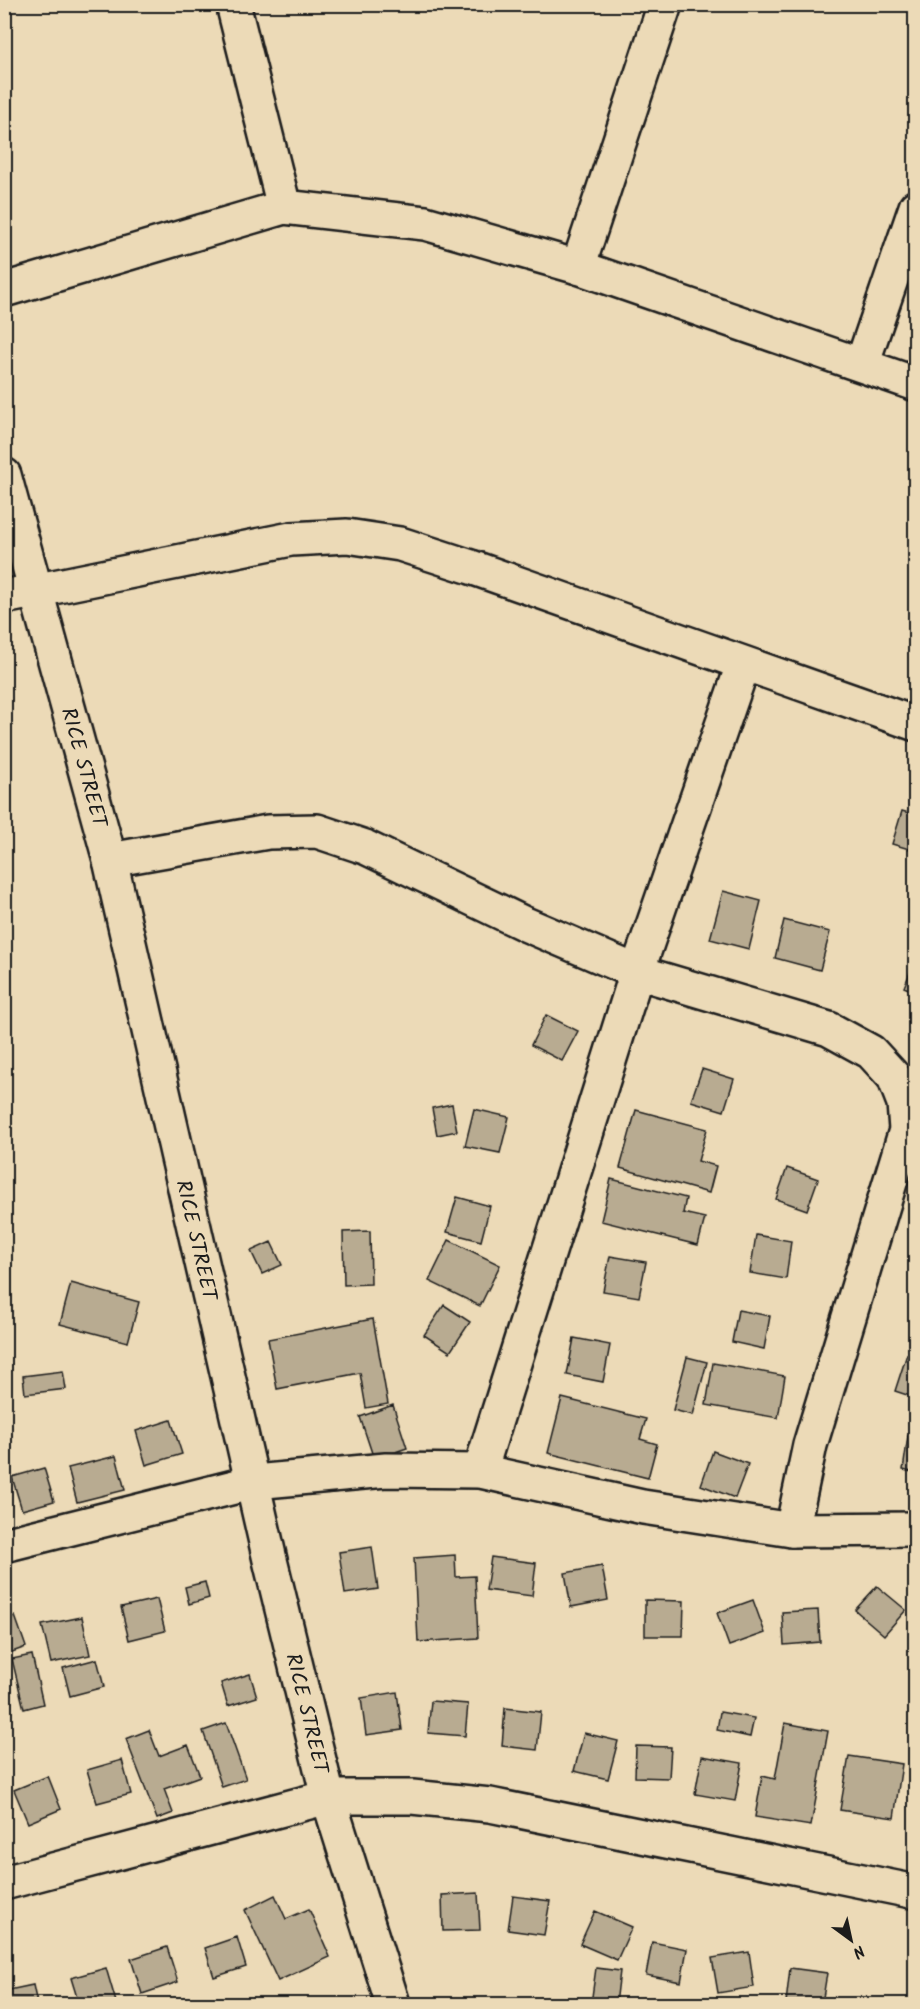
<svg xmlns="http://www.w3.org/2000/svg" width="920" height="2009" font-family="Kalam,sans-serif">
  <rect width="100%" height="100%" fill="#ecdab7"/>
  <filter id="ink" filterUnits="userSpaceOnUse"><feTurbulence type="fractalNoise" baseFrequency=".0167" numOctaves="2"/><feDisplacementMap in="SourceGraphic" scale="12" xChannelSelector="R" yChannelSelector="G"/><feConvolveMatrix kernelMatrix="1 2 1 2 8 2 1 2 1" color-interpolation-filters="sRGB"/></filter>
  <g filter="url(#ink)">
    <path fill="#b8ab91" stroke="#1c1c1c" stroke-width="1.5" d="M902,811l14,4v36l-24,-7z
      M723,891l38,10 -12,48 -39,-10z
      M784,920l46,12 -10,38 -45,-12z
      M916,958v34l-12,-5z
      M546,1015l32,16 -16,30 -31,-16z
      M702,1069l32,10 -10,32 -33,-10z
      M452,1104l5,27 -20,4 -5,-27z
      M474,1109l35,8 -9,36 -35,-7z
      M636,1110l71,19 -9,32 18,5 -7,27 -89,-25z
      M787,1168l31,11 -11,31 -31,-11z
      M611,1179l75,19 -3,15 22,5 -7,27 -97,-24z
      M457,1197l33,9 -9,35 -34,-9z
      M370,1231l1,53 -27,1 -1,-53z
      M756,1235l35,6 -5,38 -36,-6z
      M449,1240l51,25 -20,41 -51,-25z
      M271,1242l11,23 -20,9 -11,-23z
      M610,1256l36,6 -7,35 -36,-6z
      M71,1283l68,19 -11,40 -68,-18z
      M444,1305l26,17 -20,30 -26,-17z
      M738,1310l32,6 -6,33 -32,-7z
      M373,1319l15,85 -22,4 -6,-35 -83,16 -9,-50z
      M574,1338l36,7 -7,37 -36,-7z
      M907,1354l9,2v42l-21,-7z
      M687,1357l20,5 -14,53 -20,-5z
      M713,1363l72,13 -7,42 -72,-13z
      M63,1371l3,18 -41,5 -2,-18z
      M562,1398l84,21 -6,20 17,5 -9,34 -100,-25z
      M393,1405l14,43 -33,11 -14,-42z
      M171,1420l11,34 -36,11 -10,-34z
      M908,1436l8,2v35l-13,-3z
      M713,1451l35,13 -13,34 -34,-13z
      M116,1456l9,34 -48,12 -9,-34z
      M44,1468l10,33 -32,9 -10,-33z
      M372,1547l6,42 -33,5 -6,-42z
      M455,1555l1,22 19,-1 3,62 -60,4 -4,-84z
      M491,1557l45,6 -4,33 -46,-6z
      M602,1566l6,34 -37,7 -6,-34z
      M205,1582l4,16 -20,6 -4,-17z
      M877,1586l29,24 -22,25 -29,-25z
      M157,1599l8,32 -36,9 -8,-33z
      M645,1600l39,1 -1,35h-38z
      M753,1600l12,33 -36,13 -12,-33z
      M818,1610l2,32 -36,3 -2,-33z
      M15,1616l11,31 -22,8v-35z
      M82,1617l8,38 -39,8 -9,-38z
      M32,1655l11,49 -19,5 -12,-50z
      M97,1659l7,28 -34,9 -7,-28z
      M250,1674l7,23 -29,9 -7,-23z
      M397,1692l5,38 -36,5 -5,-37z
      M431,1701l37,3 -3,32 -37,-3z
      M505,1708l36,4 -4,38 -35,-4z
      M720,1712l34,6 -4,19 -33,-7z
      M226,1723l20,56 -24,8 -19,-56z
      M785,1723l43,8 -17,95 -56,-9 7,-41 13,3z
      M149,1730l10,26 29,-11 12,31 -36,13 9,24 -16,6 -31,-80z
      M584,1733l34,8 -10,38 -34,-8z
      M636,1746l35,1 -2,31 -34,-1z
      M702,1756l40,7 -7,38 -40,-7z
      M849,1756l53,8 -8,54 -54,-8z
      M122,1760l9,34 -34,9 -10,-33z
      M48,1776l13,33 -33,14 -14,-33z
      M478,1893l2,37 -37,1 -1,-36z
      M275,1895l11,24 23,-10 21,48 -52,24 -33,-71z
      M513,1896l37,5 -6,34 -36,-5z
      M595,1911l37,16 -15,33 -37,-16z
      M237,1937l9,30 -32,10 -9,-29z
      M652,1942l35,7 -6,33 -35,-7z
      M167,1947l11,35 -36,12 -11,-35z
      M749,1952l5,35 -36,6 -6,-35z
      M106,1968l10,34 -10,2h-27l-8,-26z
      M596,1968l24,3 -4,33h-25z
      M790,1968l37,5 -5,31 -36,-1z
      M33,1985l4,19h-33v-13z"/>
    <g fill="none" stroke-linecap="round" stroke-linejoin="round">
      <defs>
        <g id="minor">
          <path d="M233,4l51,203"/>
          <path d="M578,267l87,-263"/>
          <path d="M4,290l280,-83 141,16 153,44 338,117"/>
          <path d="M862,364l54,-157"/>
          <path id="s1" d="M4,475l106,385 160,700 58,237 65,207"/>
          <path d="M4,597l287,-58 56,-3 53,8 71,23 445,157"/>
          <path d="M110,860l158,-28 49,-1 48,16 160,77 112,48 192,57 42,23 23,25 10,26 2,27 -96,315 -18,85"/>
          <path d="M480,1471l157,-499 106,-307"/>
          <path d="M4,1545l250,-63 132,-12 94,1 163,36 149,23 124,-1"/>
          <path d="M4,1883l324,-86h84l78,8 426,87"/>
        </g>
      </defs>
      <use href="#minor" stroke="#1c1c1c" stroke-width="38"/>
      <use href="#minor" stroke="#ecdab7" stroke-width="33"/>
    </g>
  </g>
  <g text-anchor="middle" stroke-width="4.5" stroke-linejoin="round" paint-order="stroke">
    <g font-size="21" fill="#1c1c1c" stroke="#ecdab7">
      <text dy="7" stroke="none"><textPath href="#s1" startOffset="303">RICE STREET</textPath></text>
      <text dy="7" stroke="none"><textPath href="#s1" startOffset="789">RICE STREET</textPath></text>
      <text dy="7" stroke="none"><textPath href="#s1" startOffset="1275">RICE STREET</textPath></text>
    </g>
  </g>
  <rect width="920" height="2009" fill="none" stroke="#ecdab7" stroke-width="24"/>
  <rect x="12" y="12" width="896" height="1985" fill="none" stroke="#1c1c1c" stroke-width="2" filter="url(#ink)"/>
  <g transform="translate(851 1940) rotate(147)" stroke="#ecdab7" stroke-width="4.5" paint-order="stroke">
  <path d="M0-4.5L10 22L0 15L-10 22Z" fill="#1c1c1c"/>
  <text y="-9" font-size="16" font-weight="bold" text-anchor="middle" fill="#1c1c1c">N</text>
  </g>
</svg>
